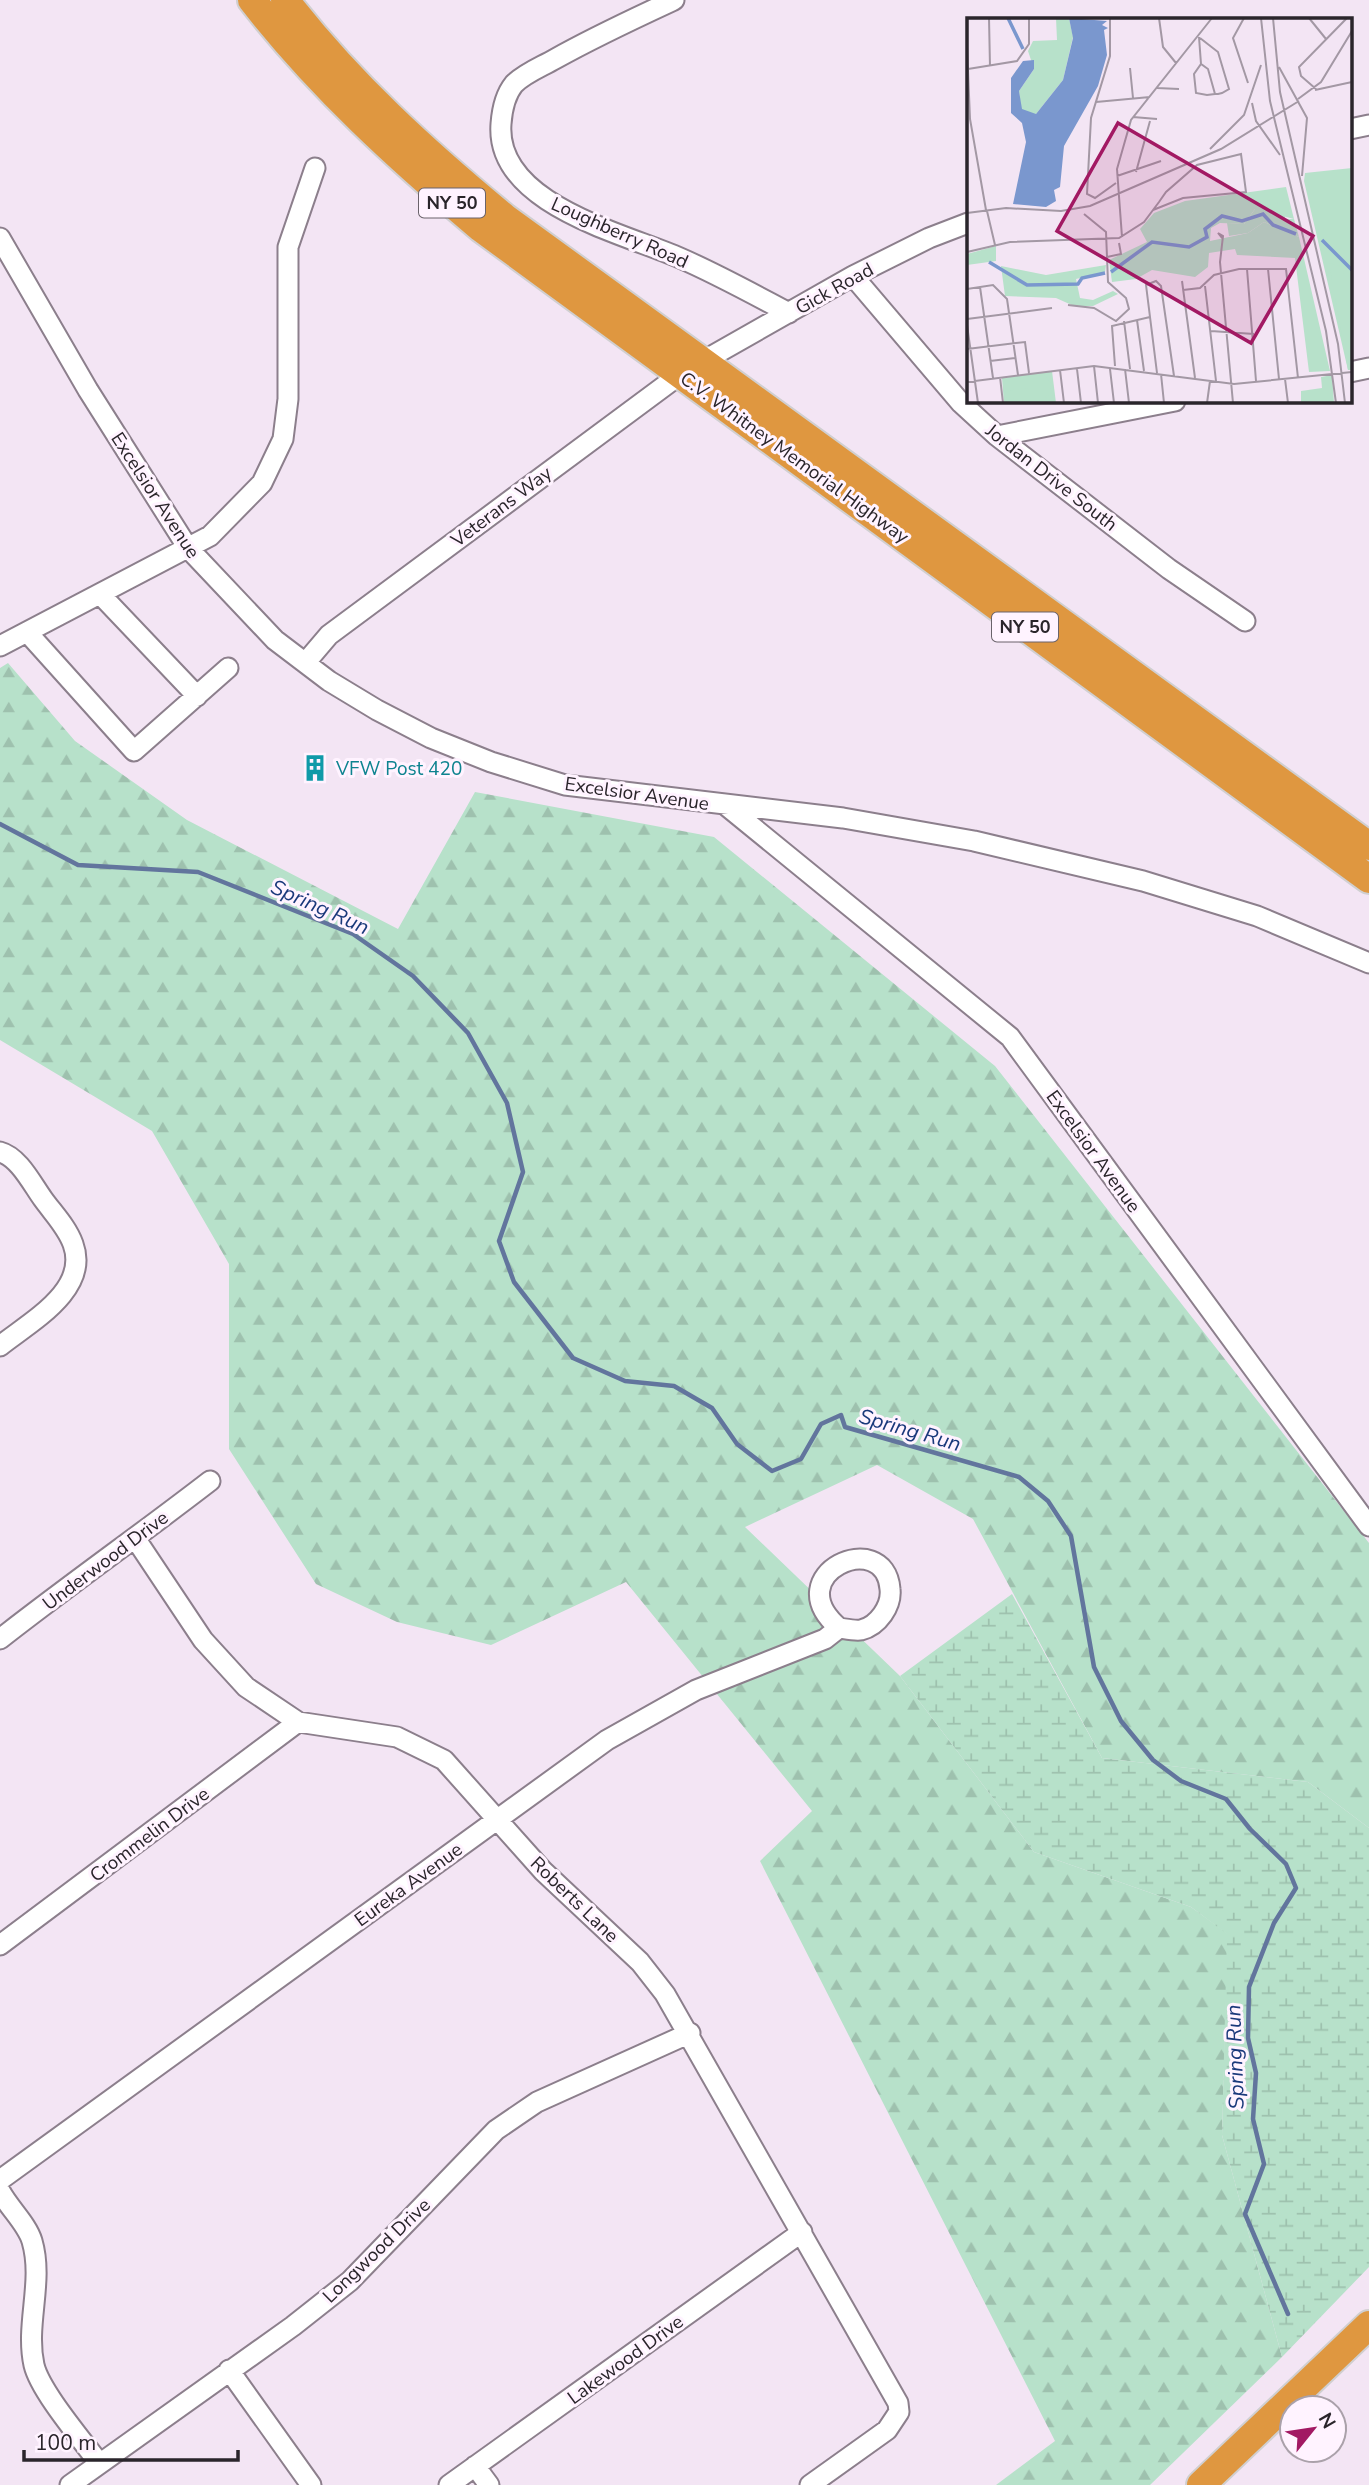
<svg xmlns="http://www.w3.org/2000/svg" width="1369" height="2485" font-family="'Nunito Sans',sans-serif">
  <defs>
    <pattern id="forest-firs" width="22" height="20" patternUnits="userSpaceOnUse" patternTransform="scale(1.75)"><rect width="22" height="20" fill="#b7e1ca"/><path d="M5 1l3.5 6h-7zM16 11l3.5 6h-7z" fill="#9ec1ae"/></pattern>
    <pattern id="wetland-marsh" width="20" height="14" patternUnits="userSpaceOnUse" patternTransform="scale(1.75)"><rect width="20" height="14" fill="#b7e1ca"/><path d="M1 5h8M5 5V1M11 12h8M15 12V8" fill="none" stroke="#9ec1ae"/></pattern>
  </defs>
  <rect width="100%" height="100%" fill="#f3e5f4"/>
  <path fill="url(#forest-firs)" d="M8,663l67,78 112,79 211,109 77,-137 239,45 281,229 374,477v285l-61,-46 -206,-24 -129,-239 -96,-54 -132,62 155,149 134,176 157,55 37,27 -6,201 60,222 -132,128h-154l59,-44 -295,-580 52,-50 -186,-229 -135,63 -94,-23 -81,-38 -87,-135v-185l-77,-133 -152,-91v-372z"/>
  <path fill="url(#wetland-marsh)" d="M1012,1594l90,164 206,24 61,46v439l-87,90 -60,-222 5,-201 -36,-27 -157,-55 -134,-176z"/>
  <g fill="none" stroke-linecap="round" stroke-linejoin="round">
    <path stroke="#62759d" stroke-width="4.5" d="M0,824l78,41 120,7 155,62 60,42 55,57 39,70 16,69 -24,69 15,41 59,76 52,23 49,5 38,22 25,36 35,27 29,-12 20,-35 20,-9 4,12 174,50 29,24 23,35 23,131 27,54 32,39 28,21 45,18 24,30 36,35 10,24 -22,35 -25,64 -1,51 8,35 -3,46 11,45 -19,50 43,100"/>
    <defs>
      <path id="minor" d="M674,0c-41,19 -80,37 -119,59 -14,8 -30,14 -41,25 -9,11 -12,26 -13,40 -6,80 122,109 179,134 37,16 73,36 109,55
        M1350,129l19,-4
        M0,238l88,152 100,158 87,92 54,41 48,29 54,28 60,24 74,23 278,33 131,23 169,40 114,35 112,47
        M853,276l108,127 36,33 172,133 76,52
        M1350,372l19,-4
        M997,436l178,-35
        M100,594l97,102
        M27,632l107,119 94,-83
        M0,646l210,-110 52,-53 21,-44 5,-40v-152l27,-79
        M306,662l23,-27 353,-262 171,-97 76,-38 39,-15
        M728,807l282,230 359,489
        M0,1152c19,5 32,32 43,47 10,14 24,28 30,45 17,46 -43,78 -73,102
        M135,1538l68,102 43,47 52,35 99,15 47,23 99,111 97,91 25,32 233,409 1,9 -12,18 -77,55
        M0,1639c69,-54 140,-104 210,-158
        M0,1945l298,-223
        M0,2180l607,-440 89,-50 129,-51 14,-11c7,1 16,3 22,2 17,-4 31,-24 29,-41 -5,-63 -114,-15 -51,39
        M0,2191c9,17 27,33 32,50 12,41 -7,83 2,124 6,26 48,75 65,98
        M229,2370l82,115
        M475,2466l14,19
        M70,2485l223,-159 57,-45 146,-151 41,-28 153,-69
        M449,2485l353,-253"/>
      <path id="highway" d="M252,0c67,86 146,158 229,228l888,651
        M285,0c64,83 140,152 220,218l864,628
        M1201,2485l168,-160"/>
    </defs>
    <use href="#minor" stroke="#8c7f8c" stroke-width="23"/>
    <use href="#highway" stroke="#d0cfd0" stroke-width="32"/>
    <use href="#minor" stroke="#fff" stroke-width="19"/>
    <use href="#highway" stroke="#df9740" stroke-width="28"/>
  </g>
  <defs>
    <symbol id="building-bare" viewBox="-9 -9 18 18"><path d="M-4-6H4V6H1V3H-1V6H-4ZM-2.5-4.3h1.7v1.8h-1.7ZM.8-4.3h1.7v1.8H.8ZM-2.5-1h1.7V.8h-1.7ZM.8-1h1.7V.8H.8Z" fill="#0f9aa8" stroke="#fff3ff" stroke-width="2.5" paint-order="stroke"/></symbol>
  </defs>
  <g fill-rule="evenodd">
    <use href="#building-bare" x="296" y="749" width="38" height="38"/>
  </g>
  <g text-anchor="middle" stroke-width="6" stroke-linejoin="round" paint-order="stroke">
    <g fill="#fff3ff" stroke="#6a636b" stroke-width="2">
      <rect x="419" y="188.5" width="66" height="29" rx="5"/>
      <rect x="992" y="612.5" width="66" height="29" rx="5"/>
    </g>
    <g font-size="18" font-weight="bold" fill="#2a252b">
      <text x="452" y="209">NY 50</text>
      <text x="1025" y="633">NY 50</text>
    </g>
    <g font-size="19" fill="#2a252b" stroke="#fff3ff">
      <text transform="translate(620 232) rotate(24)" y="7">Loughberry Road</text>
      <text transform="translate(834 288) rotate(-29)" y="7">Gick Road</text>
      <text transform="translate(795 457) rotate(36)" y="7">C.V. Whitney Memorial Highway</text>
      <text transform="translate(1052 477) rotate(38)" y="7">Jordan Drive South</text>
      <text transform="translate(156 495) rotate(57)" y="7">Excelsior Avenue</text>
      <text transform="translate(501 506) rotate(-37)" y="7">Veterans Way</text>
      <text transform="translate(637 793) rotate(8)" y="7">Excelsior Avenue</text>
      <text transform="translate(1094 1151) rotate(54)" y="7">Excelsior Avenue</text>
      <text transform="translate(105 1560) rotate(-37)" y="7">Underwood Drive</text>
      <text transform="translate(149 1834) rotate(-37)" y="7">Crommelin Drive</text>
      <text transform="translate(408 1884) rotate(-36)" y="7">Eureka Avenue</text>
      <text transform="translate(575 1899) rotate(44)" y="7">Roberts Lane</text>
      <text transform="translate(376 2250) rotate(-44)" y="7">Longwood Drive</text>
      <text transform="translate(625 2359) rotate(-36)" y="7">Lakewood Drive</text>
    </g>
    <g font-size="19" fill="#0d838f" stroke="#fff3ff" text-anchor="start">
      <text x="336" y="775">VFW Post 420</text>
    </g>
    <g font-size="21" font-style="italic" fill="#1a397b" stroke="#fff3ff">
      <text transform="translate(320 907) rotate(24)" y="7">Spring Run</text>
      <text transform="translate(910 1430) rotate(16)" y="7">Spring Run</text>
      <text transform="translate(1235 2057) rotate(-92)" y="7">Spring Run</text>
    </g>
  </g>
  <g transform="translate(967 18)">
    <rect width="385" height="385" fill="#f3e5f4"/>
    <path d="M89,0h13l4,19 -10,43 -27,34 -8,1 -7,-6 -2,-18 15,-22 -6,-18 5,-10 24,-1zM385,150v202h-4l-44,-189 1,-8zM319,169l8,32 -39,-10 -11,15 -24,-1 -9,5 -1,13 38,-8 16,-11 35,15 31,134 -21,1 -14,-114 -58,-3 -2,-6 -26,4 -1,14 -13,10 -43,-7 -16,9 -24,3 -3,-22 38,-18 -7,-13 14,-16 31,-12zM365,357l2,28h-33v-12l21,-3 -1,-11z" fill="#b7e1ca"/>
    <path d="M318,183v18h9l5,18 -35,-15 -16,11 -19,3 -2,-13 17,1 11,-15z" fill="#b7e1ca"/>
    <path d="M29,228v15l-29,4v-11zM362,245l14,4 1,11 8,4v88h-4zM139,247l-1,7 -29,7 4,19 13,2 20,-9 5,3 -25,12h-19l-18,-8 -51,-2 -4,-30 45,9zM85,353l4,32h-52l-2,-25z" fill="#b7e1ca"/>
    <path d="M77,356l7,10 -1,10 -5,3 9,6h-15v-28zM61,370l3,15 -25,-6 -1,-6z" fill="#b7e1ca"/>
    <path d="M102,0l38,3 -5,4 6,3 -4,2 3,25 -9,31 -34,60 -4,41 -6,3 2,11 -10,6 -33,-3 13,-62 -4,-19 -11,-10v-35l12,-17 11,-1v9l-15,22 3,18 14,5 27,-34 10,-42z" fill="#7a97ce"/>
    <path fill="none" stroke="#7a97ce" stroke-width="3.5" d="M41,0l15,31M355,222l30,30M22,244l38,23 51,-1 4,-6 23,-5M144,254l41,-30 37,5 18,-10 -2,-8 17,-13 20,5 21,-7 10,11 23,9"/>
    <path fill="none" stroke="#a398a4" stroke-width="2" d="M22,0l1,49M143,0v38l-19,62 -4,76 8,4 21,-15M192,0l4,29 13,16M277,0l-11,20 15,45M294,0l9,83 56,230 10,72M306,0l7,74 58,252 7,59M342,0l17,21M232,19l2,27M233,20l18,14 11,37 -7,4 -4,1h-3l-8,1 -11,-2 -2,-19 7,-10 7,5 7,25M0,29l3,72 16,91M312,49l28,51 -5,58M163,50l3,30M1,51l49,-8 12,-17v-26M190,70l22,1M349,71l-15,-13 -2,-9 48,-49M348,72l37,-8M331,81l23,-17 31,-51M129,84l54,-5M285,85l4,18 24,34M166,99l24,2M243,131l34,-34 17,-50M169,154l14,-51M150,158l44,-15M20,193l8,34M0,195l39,-5 55,3 29,-5 131,-57 78,-48M155,219l-5,-68 14,-49 81,-102M255,220l-4,-5 5,3 -3,26 13,141M0,234l43,-10 109,-4 25,-16 15,-20 7,-10 31,-27 44,-11 5,38 -63,6 -30,12M140,239l14,-3 -2,-11M280,251l9,112M301,251l11,110M215,263l13,97M238,268l11,95M13,269l13,91M0,271l26,-4 14,14 11,76M216,272l17,-2 14,-13 25,-6h47l12,109M101,287l26,3 22,13 13,-12 -3,-11 -18,-16 -2,-50 -22,-18M0,301l85,-11M170,302l7,51M157,303l6,48M0,307l11,78M244,313l43,3M0,331l58,-7 4,31M23,343l25,-3M127,348l4,37M148,348l-3,-40 38,-9M110,351l4,34M143,351l4,34M158,351l4,34M93,352l4,33M190,355l-11,-88 10,-4 5,5 13,90M194,356l3,29M33,359l3,26M318,361l3,24M0,364l127,-16 140,18 118,-12M240,385l3,-22"/>
    <path fill="#a21963" fill-opacity="0.15" stroke="#a21963" stroke-width="3.5" d="M151,105l195,113 -62,107 -194,-112z"/>
    <rect width="385" height="385" fill="none" stroke="#2a252b" stroke-width="3.5"/>
  </g>
  <g transform="translate(1313 2429) rotate(60)"><circle r="33" fill="#fff3ff" stroke="#aaa1aa" stroke-width="2"/>
  <path d="M0-5L12 26L0 18L-12 26Z" fill="#a21963"/>
  <text y="-10" font-size="19" font-weight="bold" text-anchor="middle" fill="#2a252b">N</text>
  </g>
  <path d="M24 2450v10h214v-10" fill="none" stroke="#2a252b" stroke-width="3.5"/>
  <text x="35" y="2450" font-size="21" fill="#2a252b" stroke="#fff3ff" stroke-width="5" paint-order="stroke">100 m</text>
</svg>
